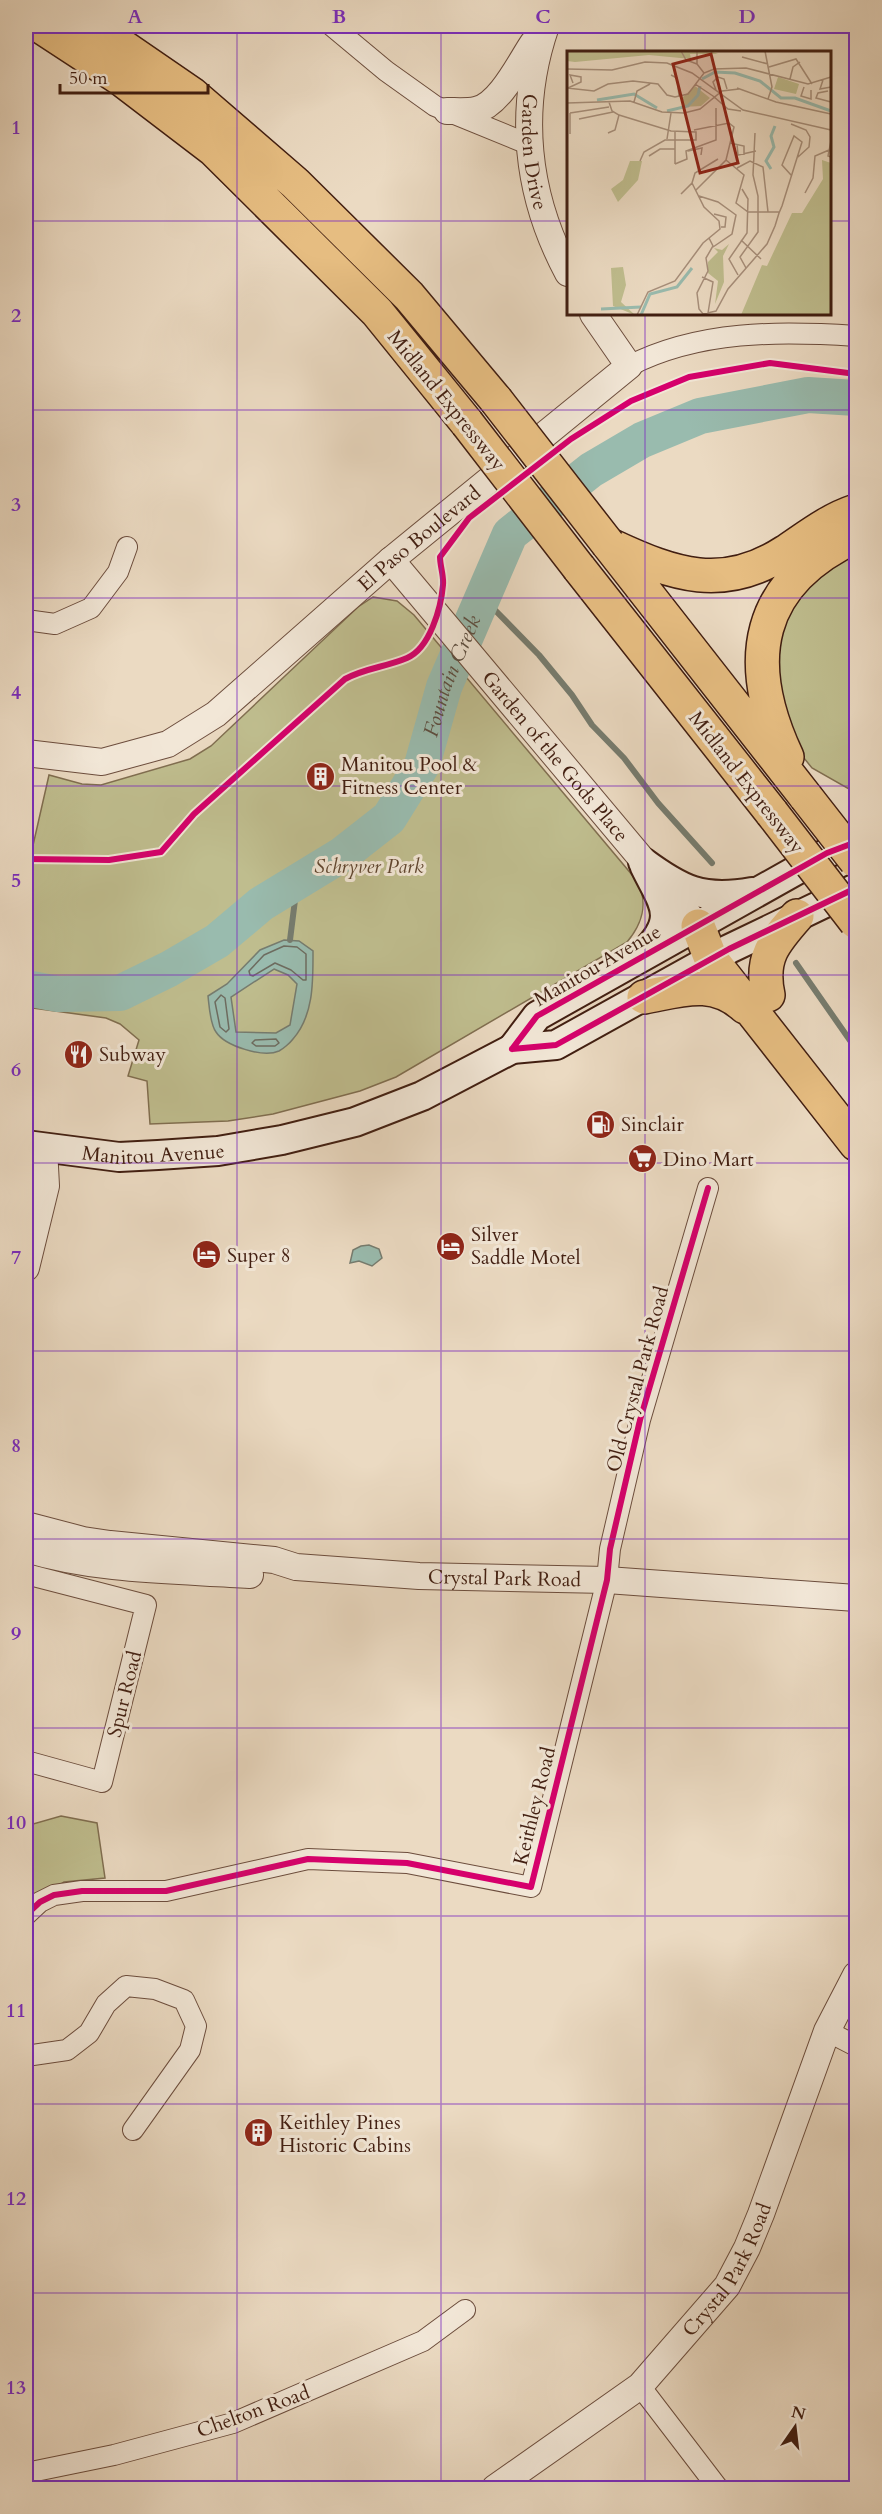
<svg xmlns="http://www.w3.org/2000/svg" width="882" height="2514" font-family="Cardo,serif">
  <rect width="100%" height="100%" fill="#ebdac2"/>
  <filter id="stains"><feTurbulence type="fractalNoise" baseFrequency=".00333" numOctaves="4"/><feColorMatrix values="0 0 0 0 .2 0 0 0 0 .09 0 0 0 0 .02 0 0 0 .5 -.17"/></filter>
  <radialGradient id="worn" r=".72"><stop offset=".6" stop-color="#630" stop-opacity="0"/><stop offset="1" stop-color="#630" stop-opacity=".3"/></radialGradient>
  <path fill="#bfbd8e" stroke="#806e50" stroke-width="1.5" d="M856,543v250l-44,-25 -29,-36 -14,-90 17,-43z
    M373,597l24,4 17,14 224,267c10,22 5,41 -11,60l-231,135 -36,14 -87,23 -45,7 -78,3 -3,-43 -19,-5 11,-36 -19,-16 -14,-6 -80,-11v-131l23,-101 33,9 19,1 89,-26 21,-13 147,-139z
    M61,1816l36,7 8,55 -41,4 -38,25v-81z"/>
  <path fill="#99bbae" stroke="#767c6f" stroke-width="1.5" fill-rule="evenodd" d="M284,940l15,1 14,10c0,30 1,64 -20,88 -3,4 -10,10 -14,12 -16,7 -54,-5 -63,-19 -6,-8 -7,-27 -8,-36l19,-12 33,-34zM274,969l14,6 9,9 -7,41 -14,8 -40,-1 -5,-35z
    M361,1246l8,-1 10,4 3,9 -10,8 -13,-5 -9,2 3,-13z"/>
  <g fill="none" stroke-linecap="round" stroke-linejoin="round">
    <path stroke="#6d6c60" stroke-width="1.5" d="M284,946l13,1 9,7v26h-3l-12,-10 -16,-7 -22,13 -3,-1 -1,-4 15,-16z
      M221,995l4,3 4,31 -3,3 -6,-5 -5,-25z
      M276,1039l3,4 -4,3h-19l-4,-3 3,-3z"/>
    <path stroke="#767c6f" stroke-width="6" d="M487,585l5,22 47,48 33,40 20,30 32,33 34,45 54,60
      M290,940l7,-56
      M796,963l60,86"/>
    <path stroke="#99bbae" stroke-width="36" id="s1" d="M26,988l32,6 62,-1 49,-24 48,-28 44,-37 82,-50 46,-36 33,-53 22,-78 66,-153 81,-64 51,-30 58,-24 108,-21 48,3"/>
    <defs>
      <path id="minor" d="M332,26l54,45 49,35 93,38
        M629,366c70,-36 150,-35 227,-30
        M26,620l29,4 36,-16 27,-36 9,-25
        M26,1574l120,31 -44,177 -76,-21
        M26,1915l14,-13 14,-7 28,-4h84l142,-32 99,4 124,24 76,-307 3,-31 30,-129 68,-232
        M827,2031l29,15
        M26,2056l41,-6 22,-17 17,-29 20,-18 29,3 29,11 12,26 -6,24 -57,80
        M640,2386l78,102
        M26,2473l88,-18 119,-32 190,-82 42,-31"/>
      <g id="tertiary">
        <path id="s2" d="M546,26c-29,84 -20,169 22,247"/>
        <path d="M447,111c9,0 20,1 29,-1 24,-5 44,-48 57,-67"/>
        <path id="s3" d="M391,560l307,366"/>
        <path id="s4" d="M26,753l76,9 66,-18 48,-30 175,-154 238,-194 -36,-52"/>
        <path d="M26,1188l18,-40"/>
        <path d="M26,1268l20,-82 -2,-38"/>
        <path id="s5" d="M26,1525l57,15 27,4 164,16 22,7 123,9 188,4 249,18"/>
        <path d="M26,1549c72,22 149,21 224,26"/>
        <path id="s6" d="M495,2488l145,-102 87,-100 20,-38 14,-34 66,-183 29,-56"/>
      </g>
      <g id="secondary">
        <path d="M643,862c38,28 59,39 109,30"/>
        <path d="M645,952c34,-35 18,-48 0,-85"/>
        <path d="M512,1049l25,-33 290,-163 29,-11"/>
        <path id="s7" d="M26,1145l93,12 39,-2 60,-4 64,-11 73,-18 67,-26 90,-47 44,-4 173,-96 127,-61"/>
      </g>
      <path id="trunk" d="M40,26l81,53 93,71 163,162 90,111
        M93,26l99,68 103,89 114,113 87,104
        M608,544l198,253
        M612,546c62,29 111,46 173,6 24,-16 44,-32 71,-41
        M579,568l193,245
        M787,757c-45,-96 -32,-174 69,-221
        M698,926l13,33 145,185
        M768,995c-8,-37 6,-53 29,-79
        M644,997c38,-7 69,-19 101,10"/>
    </defs>
    <use href="#minor" stroke="#6c4d3d" stroke-width="22"/>
    <use href="#tertiary" stroke="#6c4d3d" stroke-width="28"/>
    <use href="#secondary" stroke="#411e11" stroke-width="32"/>
    <use href="#trunk" stroke="#411e11" stroke-width="36"/>
    <use href="#minor" stroke="#f2e7d7" stroke-width="20"/>
    <use href="#tertiary" stroke="#f2e7d7" stroke-width="26"/>
    <use href="#secondary" stroke="#f2e7d7" stroke-width="28"/>
    <use href="#trunk" stroke="#e6bd81" stroke-width="33"/>
    <defs>
      <path id="trunk-bridge" d="M496,400l112,144
        M467,423l112,145
        M806,797l50,64
        M772,813l84,109"/>
    </defs>
    <use href="#trunk-bridge" stroke="#411e11" stroke-width="36" stroke-linecap="butt"/>
    <use href="#trunk-bridge" stroke="#e6bd81" stroke-width="33"/>
    <defs>
      <path id="cycleway" d="M26,859l83,1 52,-8 33,-38 151,-135c20,-11 41,-12 62,-21 23,-10 34,-50 36,-73 1,-9 -3,-19 -3,-28l29,-39 102,-79 60,-38 58,-24 81,-14 86,11
        M512,1049l25,-33 290,-163 29,-11
        M512,1049l44,-4 173,-96 127,-61
        M26,1915l14,-13 14,-7 28,-4h84l142,-32 99,4 124,24 76,-307 3,-31 30,-129 68,-232"/>
    </defs>
    <use href="#cycleway" stroke="#f2e7d7" stroke-width="10"/>
    <use href="#cycleway" stroke="#d6006c" stroke-width="6"/>
  </g>
  <path fill="none" stroke="#7b2cbf" stroke-width="1.5" stroke-opacity="0.55" d="M237,26v2462M441,26v2462M645,26v26M26,221h542M830,221h26M645,314v2174M26,410h830M26,598h830M26,786h830M26,975h830M26,1163h830M26,1351h830M26,1539h830M26,1728h830M26,1916h830M26,2104h830M26,2293h830"/>
  <defs>
    <symbol id="building-disc" viewBox="-11 -11 22 22"><circle r="9.5" fill="#8f2418" stroke="#f2e7d7"/><path d="M-4-6H4V6H1V3H-1V6H-4ZM-2.5-4.3h1.7v1.8h-1.7ZM.8-4.3h1.7v1.8H.8ZM-2.5-1h1.7V.8h-1.7ZM.8-1h1.7V.8H.8Z" fill="#fff"/></symbol>
    <symbol id="restaurant-disc" viewBox="-11 -11 22 22"><circle r="9.5" fill="#8f2418" stroke="#f2e7d7"/><path d="M-5-6h1v4h1v-4h1v4h1v-4h1v5L-1.5 .5V6h-2V.5L-5-1ZM5-6V6H3V1.5H1.5Q1.5-4 5-6Z" fill="#fff"/></symbol>
    <symbol id="fuel-disc" viewBox="-11 -11 22 22"><circle r="9.5" fill="#8f2418" stroke="#f2e7d7"/><path d="M-5.5-6h7V0h2V4h1.3V-2.5L3-4.5l.8-.8L6-3V5H2.5V1h-1V6h-7ZM-4.2-4.7v3.2H.2V-4.7Z" fill="#fff"/></symbol>
    <symbol id="supermarket-disc" viewBox="-11 -11 22 22"><circle r="9.5" fill="#8f2418" stroke="#f2e7d7"/><path d="M-6-5.5h2.5l.6 2H6L4.5 2H-2.5L-4.4-4H-6ZM-1.5 3.2a1.3 1.3 0 1 0 .1 0ZM3 3.2a1.3 1.3 0 1 0 .1 0Z" fill="#fff"/></symbol>
    <symbol id="hotel-disc" viewBox="-11 -11 22 22"><circle r="9.5" fill="#8f2418" stroke="#f2e7d7"/><path d="M-6-4.5h1.5V1H6V5H4.5V3h-9V5H-6ZM-4 0a1.8 1.8 0 1 1 3.6 0ZM.5 0V-2.5h3Q6-2.5 6 0Z" fill="#fff"/></symbol>
  </defs>
  <g fill-rule="evenodd">
    <use href="#building-disc" x="304" y="760" width="33" height="33"/>
    <use href="#restaurant-disc" x="62" y="1038" width="33" height="33"/>
    <use href="#fuel-disc" x="584" y="1108" width="33" height="33"/>
    <use href="#supermarket-disc" x="626" y="1142" width="33" height="33"/>
    <use href="#hotel-disc" x="434" y="1230" width="33" height="33"/>
    <use href="#hotel-disc" x="190" y="1238" width="33" height="33"/>
    <use href="#building-disc" x="242" y="2116" width="33" height="33"/>
  </g>
  <g text-anchor="middle" stroke-width="6" stroke-linejoin="round" paint-order="stroke">
    <g font-size="20" fill="#411e11" stroke="#f2e7d7">
      <text dy="7" stroke="none"><textPath href="#s2" startOffset="128">Garden Drive</textPath></text>
      <text transform="translate(447 400) rotate(51)" y="7">Midland Expressway</text>
      <text dy="7" stroke="none"><textPath href="#s4" startOffset="470">El Paso Boulevard</textPath></text>
      <text dy="7" stroke="none"><textPath href="#s3" startOffset="256">Garden of the Gods Place</textPath></text>
      <text transform="translate(747 782) rotate(52)" y="7">Midland Expressway</text>
      <text transform="translate(597 965) rotate(-30)" y="7">Manitou Avenue</text>
      <text dy="7" stroke="none"><textPath href="#s7" startOffset="128">Manitou Avenue</textPath></text>
      <text transform="translate(637 1379) rotate(-75)" y="7">Old Crystal Park Road</text>
      <text dy="7" stroke="none"><textPath href="#s5" startOffset="483">Crystal Park Road</textPath></text>
      <text transform="translate(124 1694) rotate(-76)" y="7">Spur Road</text>
      <text transform="translate(534 1806) rotate(-76)" y="7">Keithley Road</text>
      <text dy="7" stroke="none"><textPath href="#s6" startOffset="324">Crystal Park Road</textPath></text>
      <text transform="translate(253 2411) rotate(-20)" y="7">Chelton Road</text>
    </g>
    <g font-size="20" fill="#411e11" stroke="#f2e7d7" text-anchor="start">
      <text x="341" y="771">Manitou Pool &amp;<tspan x="341" dy="23">Fitness Center</tspan></text>
      <text x="99" y="1061">Subway</text>
      <text x="621" y="1131">Sinclair</text>
      <text x="663" y="1166">Dino Mart</text>
      <text x="471" y="1241">Silver<tspan x="471" dy="23">Saddle Motel</tspan></text>
      <text x="227" y="1262">Super 8</text>
      <text x="279" y="2129">Keithley Pines<tspan x="279" dy="23">Historic Cabins</tspan></text>
    </g>
    <g font-size="20" font-style="italic" fill="#604630" stroke="#f2e7d7">
      <text x="369" y="873">Schryver Park</text>
    </g>
    <g font-size="21" font-style="italic" fill="#5b4d40" stroke="#f2e7d7">
      <text dy="7" stroke="none"><textPath href="#s1" startOffset="573">Fountain Creek</textPath></text>
    </g>
  </g>
  <g transform="translate(567 51)">
    <rect width="264" height="264" fill="#ebdac2"/>
    <path d="M0,0h143l8,3h-28l1,5 -42,-4 -74,7 -8,-1zM211,26l21,7 -3,10 -22,-5zM128,35l15,12 -9,8 -18,1v-10zM255,109l9,3v152h-90l21,-50 5,1 25,-53h10l21,-34zM63,110h12l-4,19 -20,22 -7,-13 12,-9zM162,193l-6,12 1,26 -9,22 3,-23 -10,-8v-11l10,-10 -4,-4 8,2zM56,216l3,18 -5,17 14,13 -22,-9 -2,-38z" fill="#bfbd8e"/>
    <path fill="none" stroke="#99bbae" stroke-width="3" d="M135,28l13,-7 20,1 25,8 21,17h14l36,13M30,49l37,-6 23,14M100,60l21,-5 10,-11 2,-9M204,118l-5,-8 8,-14 -3,-11 4,-10M34,258l40,-2M74,264l9,-21 27,-7 15,-19"/>
    <path fill="none" stroke="#a78f7b" stroke-width="1.5" d="M114,0l5,9 11,4M130,0v13l7,9M198,0l7,36 -4,12M175,6l26,7M202,16l27,-8 16,25M0,18l45,1 33,-8 22,1 25,10 51,37 88,20M104,24l6,3 2,18M223,28l3,-12 7,-5M256,29l-3,9 11,-2M128,33l18,12M237,36l-3,9 10,3v-9M0,37l27,3 14,-7 25,-3 25,3 9,11 8,2 13,-3 16,-21 10,-4 32,-1 62,16 23,-7M1,37l13,-6v-5l-11,-2 3,8M170,37l39,14 55,12M149,39l-3,-8 5,-5 6,2 3,10M261,40l-10,2 -2,5 15,4M146,45l15,13 13,2M67,51l3,-11 13,-7M0,52l63,-2 32,11 22,1 16,-4 22,-18 17,-2M3,62l39,-6M52,64l52,16 25,1v8h-31l-21,12 -4,9M12,68l34,-7M224,73l15,6 4,7 -1,10 -11,10M127,79l35,-7 5,4 -8,33 -30,30M41,82l7,-3 4,-15 -7,-4 -3,-9M3,83v-21M100,88l4,-26M264,90l-3,15 3,1M163,92l14,3v9M170,93l1,11 18,-4M121,100l14,-3 -1,7M82,105l11,-7h15M159,109l18,15 -8,28 12,9h31M108,113l12,-5 -1,-8 30,-11v-32M108,113v-33M170,117l13,-7 13,6 5,45M238,142l8,-15 2,-22 14,-6M114,143l11,-11 3,-10 23,-14M132,145l19,6 18,13 -4,19 -19,13M147,163l12,3 -1,10h-4M142,187l4,8 -7,12 2,13 -11,22 2,16 4,5 13,-3 12,-22 39,-45 8,-18 4,-13 3,-7 20,-64 -8,-6 -12,29 9,10M174,189l20,19M179,217l-6,-11 18,-25v-36l-5,-21 2,-42M171,224l-9,-16 18,-26 1,-34 -6,-10M135,226l11,5 -5,31M70,264l11,-23 27,-11 28,-38 17,-14 -1,-8 -15,-14 -12,-24"/>
    <path fill="#8f2418" fill-opacity="0.15" stroke="#8f2418" stroke-width="3" d="M144,3l27,109 -38,10 -27,-109z"/>
    <rect width="264" height="264" fill="none" stroke="#411e11" stroke-width="3"/>
  </g>
  <rect width="882" height="2514" fill="none" stroke="#ebdac2" stroke-width="66"/>
  <g transform="translate(795 2427) rotate(14)" stroke="#f2e7d7" stroke-width="4.5" paint-order="stroke">
  <path d="M0-4.5L10 22L0 15L-10 22Z" fill="#411e11"/>
  <text y="-9" font-size="16" font-weight="bold" text-anchor="middle" fill="#411e11">N</text>
  </g>
  <path d="M60 84v9h148v-9" fill="none" stroke="#411e11" stroke-width="3"/>
  <text x="69" y="84" font-size="18" fill="#411e11" stroke="#f2e7d7" stroke-width="4.5" paint-order="stroke">50 m</text>
  <rect x="33" y="33" width="816" height="2448" fill="none" stroke="#7b2cbf" stroke-width="2"/>
  <g font-size="20" text-anchor="middle" font-weight="bold" fill="#7b2cbf">
    <text x="135" y="23">A</text>
    <text x="339" y="23">B</text>
    <text x="543" y="23">C</text>
    <text x="747" y="23">D</text>
    <text x="16" y="134">1</text>
    <text x="16" y="322">2</text>
    <text x="16" y="511">3</text>
    <text x="16" y="699">4</text>
    <text x="16" y="887">5</text>
    <text x="16" y="1076">6</text>
    <text x="16" y="1264">7</text>
    <text x="16" y="1452">8</text>
    <text x="16" y="1640">9</text>
    <text x="16" y="1829">10</text>
    <text x="16" y="2017">11</text>
    <text x="16" y="2205">12</text>
    <text x="16" y="2394">13</text>
  </g>
  <rect width="100%" height="100%" filter="url(#stains)"/>
  <rect width="100%" height="100%" fill="url(#worn)"/>
</svg>
